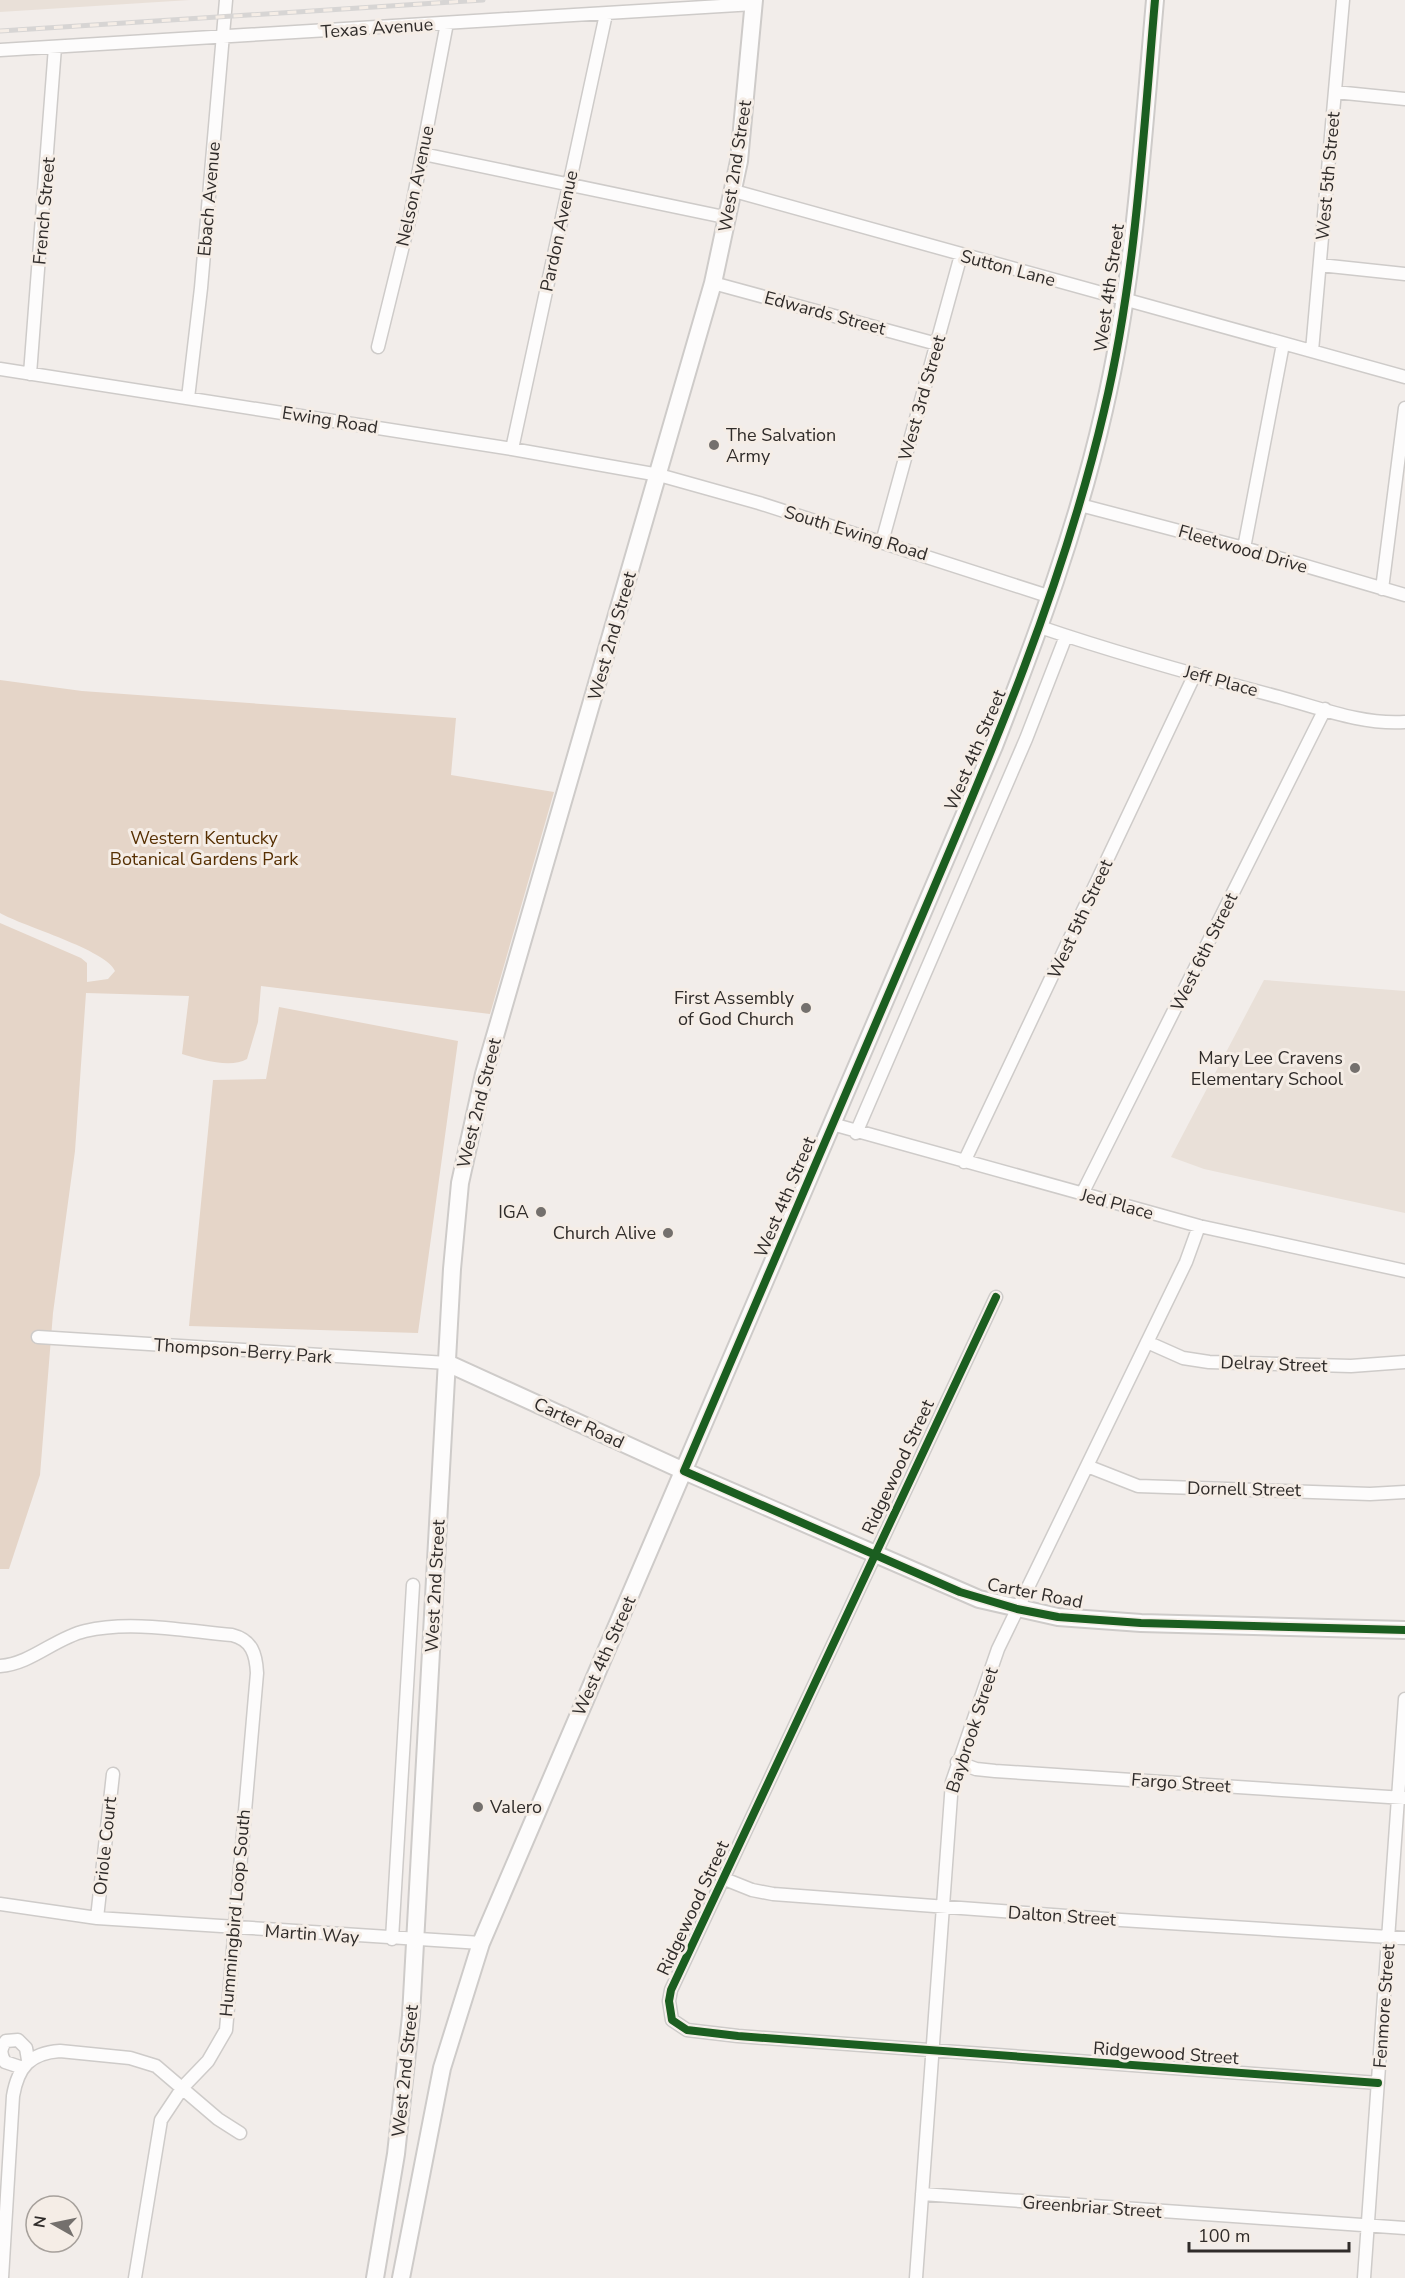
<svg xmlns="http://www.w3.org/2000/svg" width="1405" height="2278" font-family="'Nunito Sans',sans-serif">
  <rect width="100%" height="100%" fill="#f2edea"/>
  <path fill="#e9e0d8" d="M0,0h190l-190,12z
    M1264,980l141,11v222l-201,-44 -33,-12z"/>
  <path fill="#e5d5c8" d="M0,680l82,11 374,27 -5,57 103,17 -64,222 -229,-28 -3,36 -11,37c-17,10 -47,0 -65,-5l7,-58 -103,-3 -11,158 -22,162 -13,162 -31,94h-9v-646l81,35 6,5v19l21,-3 7,-8c-8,-21 -93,-45 -115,-58z
    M279,1007l179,34 -40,292 -229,-7 24,-246 53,-1z"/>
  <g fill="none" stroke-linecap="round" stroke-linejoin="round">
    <defs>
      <path id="minor" d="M0,50l754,-46
        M1335,92l70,7
        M423,154l306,64
        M734,191l671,186
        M1320,265l85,9
        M713,283l224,61
        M378,347l32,-130 37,-194
        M1312,351l31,-351
        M0,369l512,80 147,26 100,28 292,94
        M30,374l25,-327
        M188,398l13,-110 25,-288
        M512,449l94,-435
        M1080,505l164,43 161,47
        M882,542l79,-287
        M1244,548l39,-204
        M1382,589l23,-181
        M1040,627c79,27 159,49 239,70 41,11 83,28 126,25
        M832,1124l367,102 206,45
        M856,1133l170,-394 40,-103
        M964,1162l231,-488
        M1082,1194l243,-485
        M996,1297l-325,693 -2,11 3,19 15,10 51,6 640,47
        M38,1337l409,26
        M1147,1342l36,16 26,4 142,4 54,-4
        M1087,1466l51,20 232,8 35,-2
        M0,1666c31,-2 55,-28 85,-35 46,-11 100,0 147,4 20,5 24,19 25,38l-31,357 -18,31 -25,26 -22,33 -26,158
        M957,1762l19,7 19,2 409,27
        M722,1878l30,12 21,4 348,26 284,18
        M0,1904l97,14 384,25
        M97,1918l16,-144
        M392,1939l21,-354
        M23,2068l-18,-6c-5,-8 -5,-14 1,-21l12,-1 8,8 2,12
        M922,2194l483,34
        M2,2278l11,-182c5,-29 17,-43 47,-45l70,7 26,8 62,53 22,14
        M916,2278l36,-496 46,-133 188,-387 13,-36
        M1364,2278l41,-579"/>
      <path id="major" d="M447,1363l237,108 295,128 79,18 83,6 264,7
        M375,2278l21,-124 15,-138 41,-747 8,-86 24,-109 229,-791 26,-122 15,-161
        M401,2278l41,-210 39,-125 513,-1197c43,-110 84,-221 110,-336 31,-134 39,-273 51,-410"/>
    </defs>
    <use href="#minor" stroke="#cecbc9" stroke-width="15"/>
    <use href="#major" stroke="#cecbc9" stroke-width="20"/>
    <use href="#minor" stroke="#fdfcfc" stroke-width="12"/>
    <use href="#major" stroke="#fdfcfc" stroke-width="16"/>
    <defs>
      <path id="rail" d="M0,31l483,-31"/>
    </defs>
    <use href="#rail" stroke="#d7d5d4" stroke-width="5"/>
    <use href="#rail" stroke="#f5ede6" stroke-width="3" stroke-dasharray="9" stroke-linecap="butt"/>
    <defs>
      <path id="cycleway" d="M1155,0c-12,137 -19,277 -51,411 -43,184 -118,355 -192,528 -76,177 -152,355 -228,532l276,121 57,17 41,8 83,6 264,7
        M996,1297l-325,693 -2,11 3,19 15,10 51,6 640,47"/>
    </defs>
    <use href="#cycleway" stroke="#f5ede6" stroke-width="11"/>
    <use href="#cycleway" stroke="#1b5e20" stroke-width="8"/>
  </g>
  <g fill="#74706d" stroke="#f5ede6" stroke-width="2">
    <circle cx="714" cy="445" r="6"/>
    <circle cx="806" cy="1008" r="6"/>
    <circle cx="1355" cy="1068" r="6"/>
    <circle cx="541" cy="1212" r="6"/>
    <circle cx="668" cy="1233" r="6"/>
    <circle cx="478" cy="1807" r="6"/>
  </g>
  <g text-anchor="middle" stroke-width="6" stroke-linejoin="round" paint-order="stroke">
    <g font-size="18" fill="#302c2a" stroke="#f5ede6">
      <text transform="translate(377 28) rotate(-4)" y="6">Texas Avenue</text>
      <text transform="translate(735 166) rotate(-81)" y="6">West 2nd Street</text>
      <text transform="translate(1328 176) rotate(-85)" y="6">West 5th Street</text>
      <text transform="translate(415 186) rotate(-78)" y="6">Nelson Avenue</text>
      <text transform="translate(209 199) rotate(-85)" y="6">Ebach Avenue</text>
      <text transform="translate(44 211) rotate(-85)" y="6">French Street</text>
      <text transform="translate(559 231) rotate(-78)" y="6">Pardon Avenue</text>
      <text transform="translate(1008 268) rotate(15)" y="6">Sutton Lane</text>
      <text transform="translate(1109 288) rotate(-82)" y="6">West 4th Street</text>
      <text transform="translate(825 313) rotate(15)" y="6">Edwards Street</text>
      <text transform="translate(922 398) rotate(-74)" y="6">West 3rd Street</text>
      <text transform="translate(330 420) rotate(9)" y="6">Ewing Road</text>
      <text transform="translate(856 533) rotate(17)" y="6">South Ewing Road</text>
      <text transform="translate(1243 549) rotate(16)" y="6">Fleetwood Drive</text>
      <text transform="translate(612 636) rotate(-74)" y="6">West 2nd Street</text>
      <text transform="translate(1221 681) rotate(15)" y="6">Jeff Place</text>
      <text transform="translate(975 750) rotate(-67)" y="6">West 4th Street</text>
      <text transform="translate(1080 919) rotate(-65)" y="6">West 5th Street</text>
      <text transform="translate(1204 952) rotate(-64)" y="6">West 6th Street</text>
      <text transform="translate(479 1103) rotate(-76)" y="6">West 2nd Street</text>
      <text transform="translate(785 1197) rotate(-67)" y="6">West 4th Street</text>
      <text transform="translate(1117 1204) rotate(15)" y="6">Jed Place</text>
      <text transform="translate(243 1351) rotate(4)" y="6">Thompson-Berry Park</text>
      <text transform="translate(1274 1364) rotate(2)" y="6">Delray Street</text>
      <text transform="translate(579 1423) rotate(25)" y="6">Carter Road</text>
      <text transform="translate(898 1467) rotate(-65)" y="6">Ridgewood Street</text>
      <text transform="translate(1244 1489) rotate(1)" y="6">Dornell Street</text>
      <text transform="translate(435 1586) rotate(-87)" y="6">West 2nd Street</text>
      <text transform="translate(1035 1593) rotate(11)" y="6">Carter Road</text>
      <text transform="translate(604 1656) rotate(-66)" y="6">West 4th Street</text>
      <text transform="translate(972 1730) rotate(-72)" y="6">Baybrook Street</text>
      <text transform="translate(1181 1783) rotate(4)" y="6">Fargo Street</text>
      <text transform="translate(105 1846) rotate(-84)" y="6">Oriole Court</text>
      <text transform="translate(693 1908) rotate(-65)" y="6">Ridgewood Street</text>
      <text transform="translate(235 1913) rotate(-85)" y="6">Hummingbird Loop South</text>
      <text transform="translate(1062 1916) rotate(4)" y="6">Dalton Street</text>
      <text transform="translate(312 1934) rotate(4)" y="6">Martin Way</text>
      <text transform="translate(1384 2006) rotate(-86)" y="6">Fenmore Street</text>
      <text transform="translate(1166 2053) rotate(4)" y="6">Ridgewood Street</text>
      <text transform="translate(405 2071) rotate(-84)" y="6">West 2nd Street</text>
      <text transform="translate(1092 2207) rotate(4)" y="6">Greenbriar Street</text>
    </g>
    <g font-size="18" fill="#302c2a" stroke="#f5ede6" text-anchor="end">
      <text x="726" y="441" text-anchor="start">The Salvation<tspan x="726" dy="21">Army</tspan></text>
      <text x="794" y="1004">First Assembly<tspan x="794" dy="21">of God Church</tspan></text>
      <text x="1343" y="1064">Mary Lee Cravens<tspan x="1343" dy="21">Elementary School</tspan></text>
      <text x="529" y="1218">IGA</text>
      <text x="656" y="1239">Church Alive</text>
      <text x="490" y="1813" text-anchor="start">Valero</text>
    </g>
    <g font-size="18" fill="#562f02" stroke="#f5ede6">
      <text x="204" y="844">Western Kentucky<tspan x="204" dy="21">Botanical Gardens Park</tspan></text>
    </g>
  </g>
  <g transform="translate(54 2224) rotate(279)"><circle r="28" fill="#f5ede6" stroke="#a6a09b" stroke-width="1.5"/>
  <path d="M0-4.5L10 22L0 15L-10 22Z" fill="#74706d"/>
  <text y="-9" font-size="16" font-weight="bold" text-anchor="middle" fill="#302c2a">N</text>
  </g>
  <path d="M1189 2242v9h160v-9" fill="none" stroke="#302c2a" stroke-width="3"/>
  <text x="1198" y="2242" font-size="18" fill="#302c2a" stroke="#f5ede6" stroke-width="4.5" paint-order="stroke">100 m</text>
</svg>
